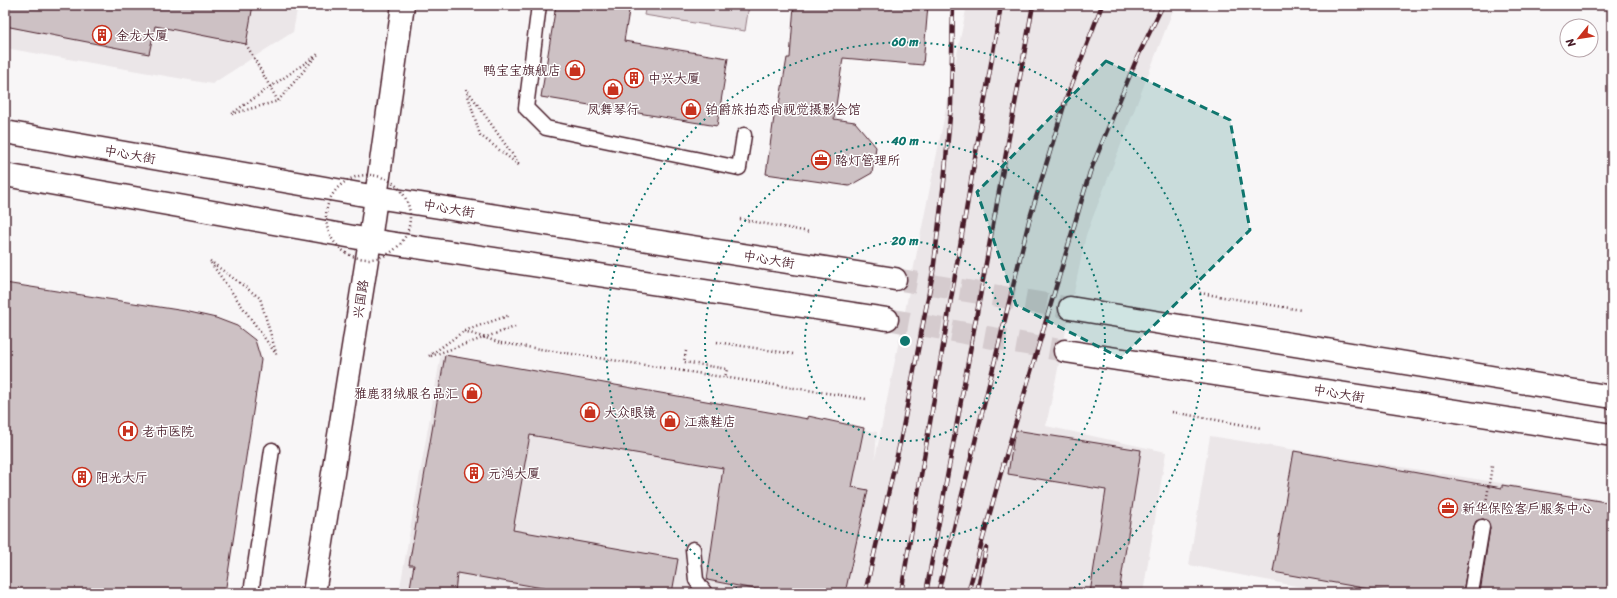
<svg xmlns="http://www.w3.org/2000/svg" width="1617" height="598" font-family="Sriracha,'LXGW WenKai TC',sans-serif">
  <rect width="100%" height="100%" fill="#f8f6f7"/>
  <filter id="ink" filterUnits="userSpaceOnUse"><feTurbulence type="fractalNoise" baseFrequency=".025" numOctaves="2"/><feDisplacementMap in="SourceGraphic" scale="8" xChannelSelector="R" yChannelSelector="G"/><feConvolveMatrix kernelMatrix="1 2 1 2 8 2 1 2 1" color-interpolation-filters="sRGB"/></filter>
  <g filter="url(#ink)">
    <path fill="#ebe6e8" d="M5,5h293l-5,27 -81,52 -207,-36z
      M967,5h208l-89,230 -40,191 120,26 -23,141h-744l42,-239 436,78 -2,27z
      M1210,436l402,65v92h-281l-142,-28z"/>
    <path fill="#ded6d9" stroke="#947a82" d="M646,5h103l-4,26 -101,-16z"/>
    <path fill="#cdc1c4" stroke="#4a1f2b" d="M5,5h248l-7,39 -91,-18 -6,28 -144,-28z
      M556,5h74l-6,36 104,17 -11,68 -176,-29z
      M794,5h134l-5,60 -80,-7 -9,61 21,3 21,25 -4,26 -23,13 -83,-12 9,-64 3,1 9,-53h3z
      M5,283l180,28 31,7 21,8 18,14 6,20 -36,233h-220z
      M445,355l363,64v-3l56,12 -12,59 16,3 -23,103h-70l-68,-13 16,-112 -193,-33 -17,95 165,29 -6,34h-101l-114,-20 -2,20h-46l5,-28h-5z
      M1015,430l126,20 -22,143h-29l16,-103 -98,-16z
      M1294,451l208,37v-3l110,18v90h-132l10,-65 -2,-7 -5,-2 -7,2 -2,5 -11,67h-71l-119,-21z"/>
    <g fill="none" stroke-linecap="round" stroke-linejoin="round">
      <path stroke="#d5cbce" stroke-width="22" stroke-dasharray="22 11" stroke-linecap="butt" d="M895,279l175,29
        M887,319l178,32"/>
      <defs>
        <path id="service" d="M539,5l-13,103 20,20 193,40 5,-33
          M693,549l3,31 9,13
          M251,593l21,-143
          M1471,593l11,-66"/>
        <path id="secondary" d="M5,132l371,65 519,82
          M5,175l365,65 517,79
          M1070,308l542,89
          M1065,351l547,84
          M314,593l56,-353 33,-235"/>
      </defs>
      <use href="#service" stroke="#4a1f2b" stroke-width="17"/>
      <use href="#secondary" stroke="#4a1f2b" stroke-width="25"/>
      <path stroke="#4a1f2b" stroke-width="2.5" stroke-dasharray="1 3" stroke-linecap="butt" d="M466,89l14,46 40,31
        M468,91l51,73
        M234,112l80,-55
        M232,114l46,-13 40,-47
        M740,219l69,13
        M210,261l50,37 17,58
        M211,263l65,91
        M1200,293l101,17
        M717,342l76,12
        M501,343l365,56
        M686,351l-2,11 43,7 -2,9
        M429,356l35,-25 46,-16
        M431,356l84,-29
        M1172,412l89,16
        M1486,503l6,-37"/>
      <use href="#service" stroke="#fff" stroke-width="14"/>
      <use href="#secondary" stroke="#fff" stroke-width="22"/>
      <defs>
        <path id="rail" d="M865,593l35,-150 33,-171 11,-90 7,-77 2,-100
          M901,593l100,-588
          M926,593l107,-588
          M938,593l91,-372 36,-119 37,-97
          M968,593l32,-117 90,-304 47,-114 26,-53
          M977,593l9,-45"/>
      </defs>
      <use href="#rail" stroke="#4a1f2b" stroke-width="4.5"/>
      <use href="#rail" stroke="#fff" stroke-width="3" stroke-dasharray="9" stroke-linecap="butt"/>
      <path stroke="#4a1f2b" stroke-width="2.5" stroke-dasharray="1 3" stroke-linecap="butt" d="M246,44l32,57
        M326 217a42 42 0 1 1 84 0a42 42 0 1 1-84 0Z
        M464,331l37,12"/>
    </g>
  </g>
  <path fill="#0f766e" fill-opacity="0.2" stroke="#0f766e" stroke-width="3" stroke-dasharray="8 5" stroke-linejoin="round" d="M1106,61l124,59 20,110 -129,128 -105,-53 -39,-113z"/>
  <g fill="none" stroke="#0f766e" stroke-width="2" stroke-dasharray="2 4">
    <circle cx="905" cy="341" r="100"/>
    <circle cx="905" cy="341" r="200"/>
    <path d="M742 592A299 299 0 1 1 1068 592"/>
  </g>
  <defs>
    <symbol id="building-ring" viewBox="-11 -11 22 22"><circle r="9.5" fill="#fff" stroke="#c8321e" stroke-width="1.5"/><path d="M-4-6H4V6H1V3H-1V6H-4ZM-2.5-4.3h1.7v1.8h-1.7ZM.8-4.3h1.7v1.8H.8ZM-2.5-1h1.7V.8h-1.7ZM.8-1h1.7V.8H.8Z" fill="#c8321e"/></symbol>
    <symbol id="shop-ring" viewBox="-11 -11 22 22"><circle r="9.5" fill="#fff" stroke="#c8321e" stroke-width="1.5"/><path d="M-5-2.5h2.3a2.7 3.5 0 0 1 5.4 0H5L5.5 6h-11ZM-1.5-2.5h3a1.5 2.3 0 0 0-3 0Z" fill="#c8321e"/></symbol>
    <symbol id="office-ring" viewBox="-11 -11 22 22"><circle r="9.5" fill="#fff" stroke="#c8321e" stroke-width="1.5"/><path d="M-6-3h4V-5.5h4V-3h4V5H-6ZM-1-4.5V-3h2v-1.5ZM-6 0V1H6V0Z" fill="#c8321e"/></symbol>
    <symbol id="hospital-ring" viewBox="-11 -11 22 22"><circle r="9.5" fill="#fff" stroke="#c8321e" stroke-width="1.5"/><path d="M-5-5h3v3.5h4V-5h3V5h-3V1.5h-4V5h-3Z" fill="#c8321e"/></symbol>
  </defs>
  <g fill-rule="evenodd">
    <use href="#building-ring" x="91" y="24" width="22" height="22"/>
    <use href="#shop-ring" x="564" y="59" width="22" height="22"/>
    <use href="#building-ring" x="623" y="67" width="22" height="22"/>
    <use href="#shop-ring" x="602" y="78" width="22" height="22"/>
    <use href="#shop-ring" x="680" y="98" width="22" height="22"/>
    <use href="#office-ring" x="810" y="149" width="22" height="22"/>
    <use href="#shop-ring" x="461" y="382" width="22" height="22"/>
    <use href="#shop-ring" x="579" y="401" width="22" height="22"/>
    <use href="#shop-ring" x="659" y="410" width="22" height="22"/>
    <use href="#hospital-ring" x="117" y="420" width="22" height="22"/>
    <use href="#building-ring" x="463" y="462" width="22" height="22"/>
    <use href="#building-ring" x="71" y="466" width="22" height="22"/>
    <use href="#office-ring" x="1437" y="497" width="22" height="22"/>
  </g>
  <g text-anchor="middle" stroke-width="3" stroke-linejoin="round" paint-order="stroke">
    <g font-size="13" fill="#4a1f2b" stroke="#fff" text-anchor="start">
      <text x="116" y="40">金龙大厦</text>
      <text x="561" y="75" text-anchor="end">鸭宝宝旗舰店</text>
      <text x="648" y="83">中兴大厦</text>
      <text x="613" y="114" text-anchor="middle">凤舞琴行</text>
      <text x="705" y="114">铂爵旅拍恋尚视觉摄影会馆</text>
      <text x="835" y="165">路灯管理所</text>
      <text x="458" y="398" text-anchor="end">雅鹿羽绒服名品汇</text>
      <text x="604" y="417">大众眼镜</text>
      <text x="684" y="426">江燕鞋店</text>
      <text x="142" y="436">老市医院</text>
      <text x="488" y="478">元鸿大厦</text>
      <text x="96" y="482">阳光大厅</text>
      <text x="1462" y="513">新华保险客户服务中心</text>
    </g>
    <g font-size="13" fill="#4a1f2b" stroke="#fff">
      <text transform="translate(130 154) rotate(10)" y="5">中心大街</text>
      <text transform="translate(449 208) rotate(9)" y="5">中心大街</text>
      <text transform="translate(769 259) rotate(9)" y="5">中心大街</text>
      <text transform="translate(360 299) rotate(-81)" y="5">兴国路</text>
      <text transform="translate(1339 393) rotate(9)" y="5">中心大街</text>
    </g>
  </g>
  <circle cx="905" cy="341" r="6" fill="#0f766e" stroke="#fff" stroke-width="2"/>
  <g font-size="12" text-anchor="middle" font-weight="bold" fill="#0f766e" stroke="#fff" stroke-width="3" stroke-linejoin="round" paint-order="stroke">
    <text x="905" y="46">60 m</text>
    <text x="905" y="145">40 m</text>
    <text x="905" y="245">20 m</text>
  </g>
  <rect width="1617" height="598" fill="none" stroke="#fff" stroke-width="20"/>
  <rect x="10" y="10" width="1597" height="578" fill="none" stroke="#4a1f2b" stroke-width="1.5" filter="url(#ink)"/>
  <g transform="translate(1579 38) rotate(240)"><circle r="19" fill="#ffffff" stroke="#b7a5aa"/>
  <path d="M0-3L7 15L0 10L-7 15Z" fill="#c8321e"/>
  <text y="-6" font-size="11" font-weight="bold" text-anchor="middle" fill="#4a1f2b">N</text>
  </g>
</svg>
